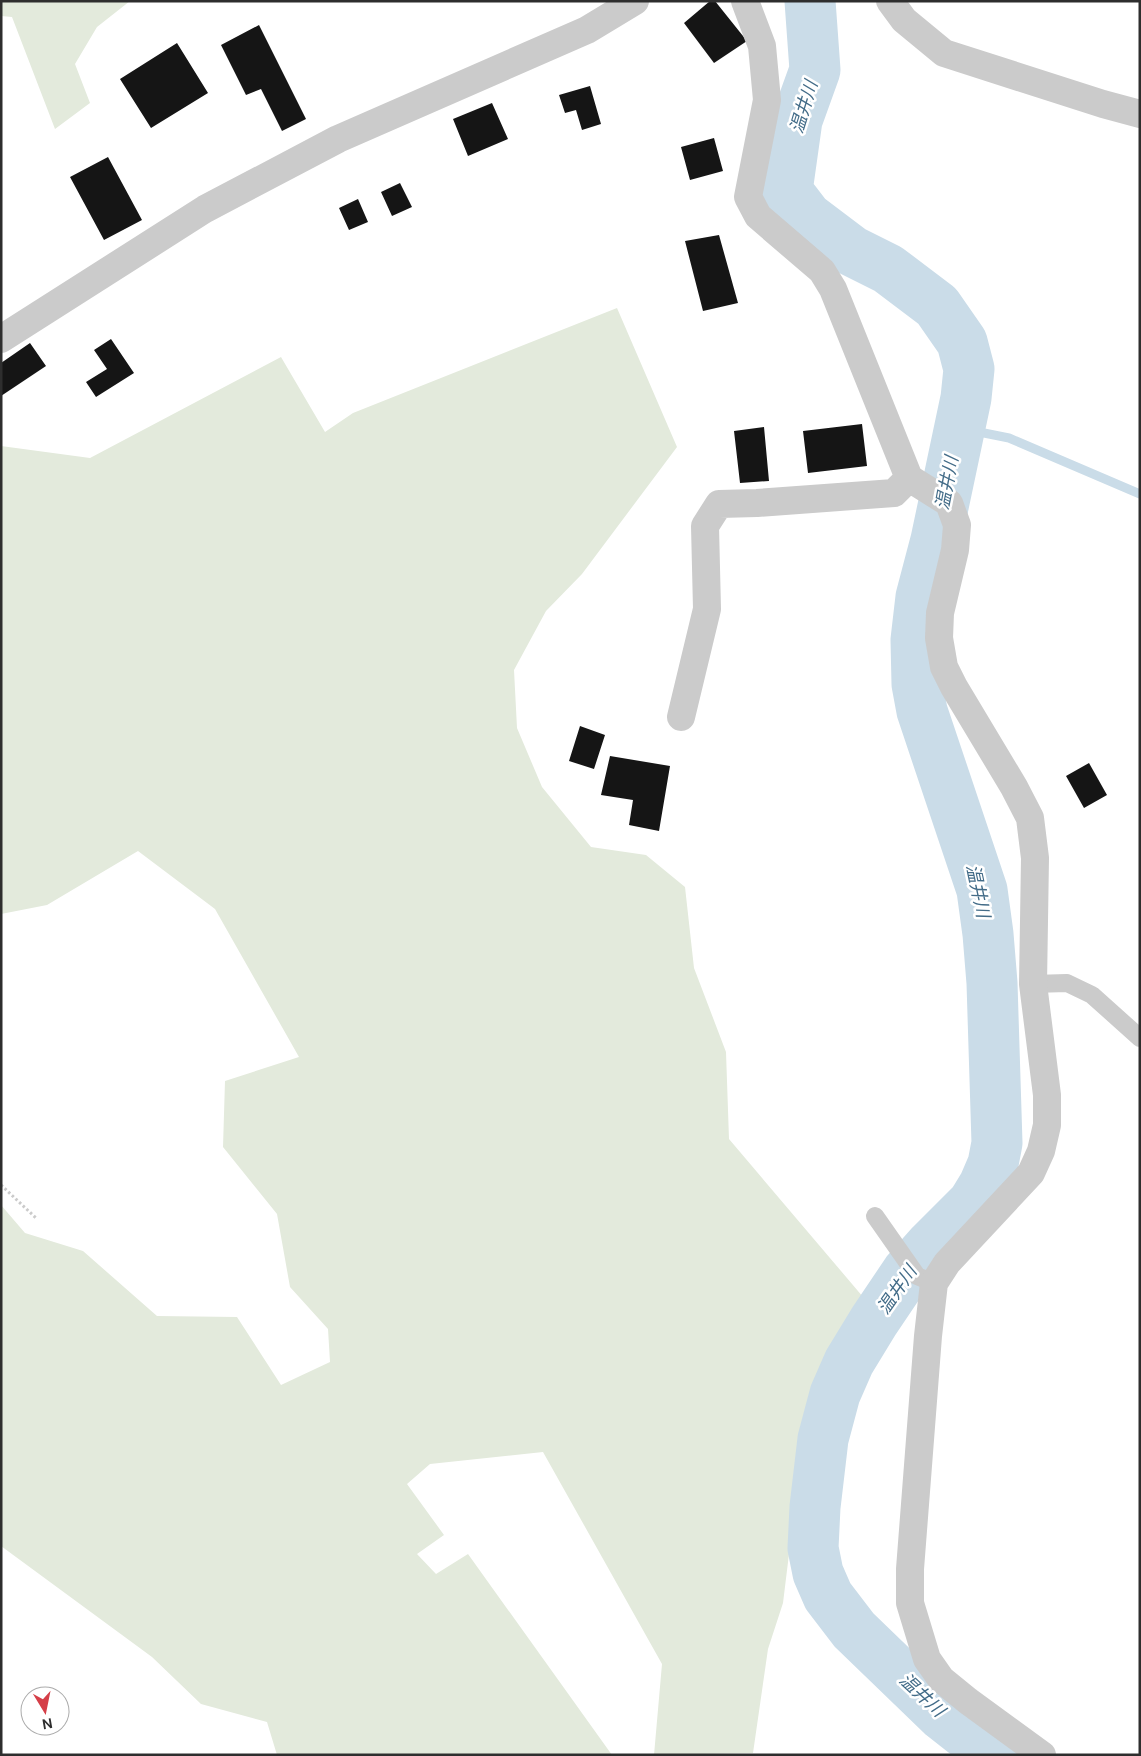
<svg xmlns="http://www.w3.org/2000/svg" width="1141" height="1756" font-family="'DM Sans','Noto Sans JP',sans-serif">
  <rect width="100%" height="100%" fill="#fff"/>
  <path fill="#e3eadc" d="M1,1h129l-33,26 -22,37 15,39 -35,26 -43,-112 -11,-1z
    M617,308l60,139 -95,127 -36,37 -32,59 3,58 25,59 49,60 55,8 39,32 9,81 32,84 3,87 140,165 -34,45 -34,107 -18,147 -15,46 -15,104 -99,2 8,-91 -119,-212 -113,12 -23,20 37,51 -27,19 19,20 32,-20 144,201h-335l-10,-33 -66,-18 -49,-47 -151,-111v-341l24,28 58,18 74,65 80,1 44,68 49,-23 -2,-33 -38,-42 -13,-73 -54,-67 2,-66 74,-24 -84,-148 -77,-58 -91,54 -46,9v-468l89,12 191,-101 44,75 28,-19z"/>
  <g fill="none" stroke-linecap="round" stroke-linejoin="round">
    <path stroke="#cadce8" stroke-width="9" d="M959,428l50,10 131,56"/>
    <path stroke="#cadce8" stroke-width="51" d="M810,1l5,69 -18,50 -10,71 20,26 45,34 36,18 49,37 25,36 7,27 -3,29 -30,142 -15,57 -5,43 1,44 5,27 60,179 6,44 4,49 5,160 -4,21 -9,21 -11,18 -42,42 -24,27 -33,49 -25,41 -14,32 -12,45 -8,68 -2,41 5,25 10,23 26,34 88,85 51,40"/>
  </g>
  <path fill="#151515" d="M710,1h5l32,40 -33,22 -30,-40z
    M259,25l47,94 -24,12 -21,-42 -15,6 -25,-50z
    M177,43l31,50 -57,35 -31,-49z
    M590,86l11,38 -19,6 -6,-20 -11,3 -6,-18z
    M492,103l16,36 -40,17 -15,-37z
    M714,138l9,33 -33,9 -9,-33z
    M108,157l34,63 -38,20 -34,-63z
    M400,183l12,24 -20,9 -11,-24z
    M358,199l10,23 -19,8 -10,-22z
    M719,235l19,68 -35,8 -18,-70z
    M111,339l23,34 -38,24 -10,-15 21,-13 -13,-19z
    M30,343l16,23 -45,30v-33z
    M862,424l5,42 -59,7 -5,-42z
    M764,427l5,54 -29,2 -6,-52z
    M580,726l25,9 -11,34 -25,-8z
    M610,756l60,10 -11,65 -30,-6 4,-25 -32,-5z
    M1089,763l18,32 -23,13 -18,-32z"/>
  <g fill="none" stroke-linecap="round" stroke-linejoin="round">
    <path stroke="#cbcbcb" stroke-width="3" stroke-dasharray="2.5 2.5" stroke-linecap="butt" d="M1,1185l35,33"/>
    <path stroke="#cbcbcb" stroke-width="18" d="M1033,984l34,-1 25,12 48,43
      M875,1216l42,60 17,7"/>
    <path stroke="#cbcbcb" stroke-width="28" d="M745,1l17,45 5,54 -19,97 10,19 64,55 11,18 76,189 40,25 8,22 -2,25 -15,63 -1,25 5,29 10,20 60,100 16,31 5,40 -2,126 14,111v30l-6,26 -10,22 -84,90 -13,20 -6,53 -18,233v34l17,56 14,20 27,22 74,54
      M890,1l14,19 40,33 159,51 37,10
      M1,339l204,-130 133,-70 249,-109 48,-29
      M681,717l26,-108 -2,-83 14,-22 38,-1 137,-10 15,-15"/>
  </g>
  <g text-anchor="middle" stroke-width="5" stroke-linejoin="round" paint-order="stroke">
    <g font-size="18" font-style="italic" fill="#436c88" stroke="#fff">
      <text transform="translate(804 107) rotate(-73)" y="6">温井川</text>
      <text transform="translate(947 483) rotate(-79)" y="6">温井川</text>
      <text transform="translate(978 891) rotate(78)" y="6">温井川</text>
      <text transform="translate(897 1290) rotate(-55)" y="6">温井川</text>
      <text transform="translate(922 1695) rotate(43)" y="6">温井川</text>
    </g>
  </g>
  <rect width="1141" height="1756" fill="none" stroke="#2e2e2e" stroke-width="5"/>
  <g transform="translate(45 1711) rotate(170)"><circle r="24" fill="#ffffff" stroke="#ababab"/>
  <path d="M0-4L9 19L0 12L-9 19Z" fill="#d53f48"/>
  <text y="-8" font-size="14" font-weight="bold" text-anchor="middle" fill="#2e2e2e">N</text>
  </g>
</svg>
